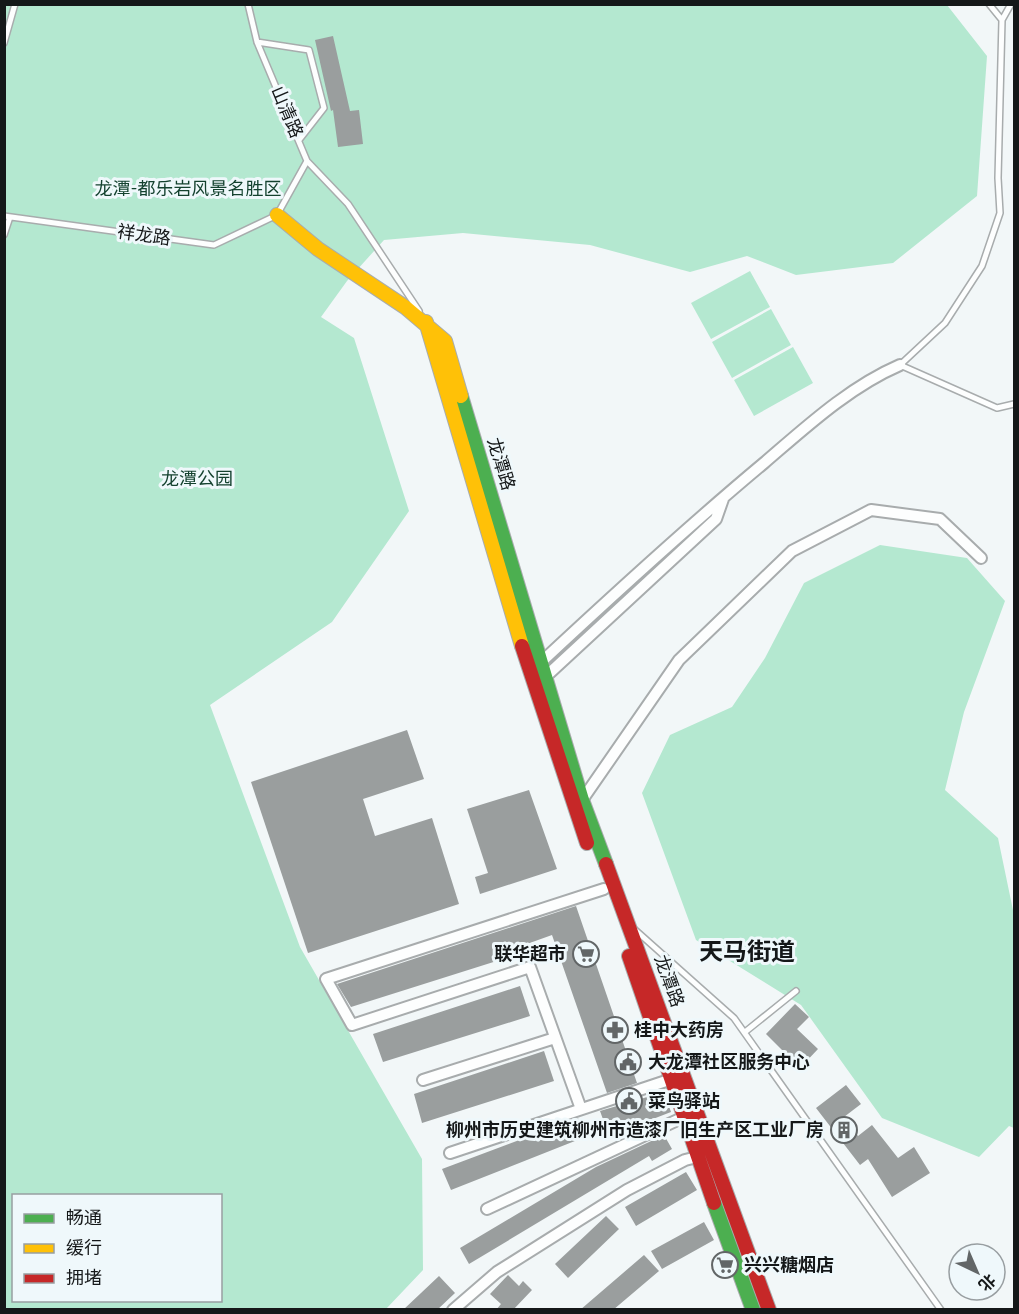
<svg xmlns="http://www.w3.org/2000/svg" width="1019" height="1314" font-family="Quicksand,'Noto Sans SC',sans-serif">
  <rect width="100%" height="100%" fill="#f2f7f8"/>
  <path fill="#b4e8d0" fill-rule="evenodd" d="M5,5h942l40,51 -10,140 -84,67 -97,12 -49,-19 -57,16 -100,-27 -127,-12 -79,7 -37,41 -26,36 33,21 55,173 -77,111 -122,83 90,242 122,212 1,111 -37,39 -381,1zM14,1196h206v104h-206z
    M750,271l20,36 -59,32 -20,-36z
    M771,309l20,36 -59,33 -20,-36z
    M793,347l20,36 -59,33 -20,-36z
    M880,545l87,13 38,43 -41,111 -19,78 53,48 16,77v213l-5,-2 -30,31 -97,-39 -81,-113 -105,-65 -54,-147 28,-58 62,-28 33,-49 39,-75z"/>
  <path fill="#9a9e9e" d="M333,36l17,75 9,-1 4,34 -25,3 -5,-37 -2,1 -16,-71z
    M407,730l17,49 -61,20 12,37 57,-18 27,86 -151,49 -57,-171z
    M529,790l28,79 -77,25 -5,-17 13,-4 -21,-64z
    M576,906l61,177 -30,10 -55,-158 -50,18 1,6 -152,48 -14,-23z
    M520,986l10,30 -147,46 -10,-28z
    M795,1004l14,13 -12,12 21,20 -18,19 -34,-34z
    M544,1051l10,30 -132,42 -8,-29z
    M846,1085l15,19 -17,13 14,19 14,-11 26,33 16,-11 16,26 -38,24 -24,-38 -8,6 -44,-57z
    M664,1092l7,20 -62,24 -9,-25z
    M578,1118l7,19 -134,53 -9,-21z
    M664,1135l8,14 -20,12 -3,-5 -180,108 -9,-16 136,-81z
    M686,1172l11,18 -61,36 -11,-19z
    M606,1216l13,13 -51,49 -13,-14z
    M704,1222l10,18 -52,29 -11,-18z
    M644,1255l15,16 -46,39h-33z
    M508,1275l11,11 4,-5 9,9 -19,20h-17l5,-6 -11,-10z
    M439,1276l16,17 -18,17h-34z"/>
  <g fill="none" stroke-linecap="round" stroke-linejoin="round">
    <defs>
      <path id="lane" d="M248,4l9,38 50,119 41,43 71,107
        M989,4l13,16
        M1011,4l-9,16 -4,158 2,35 -18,53 -37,57 -45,42 97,43 17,-4
        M257,42l52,8 15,58 -25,32
        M4,43l11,-39
        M4,216l210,29 63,-30 30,-54
        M4,235l6,-18
        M633,928l101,90 207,292
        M745,1032l51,-41"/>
      <path id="street" d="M537,666c74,-69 149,-138 227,-203 42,-36 85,-76 136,-98
        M543,679l173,-160 7,-20
        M580,803l99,-143 113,-109 79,-41 69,9 41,39
        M423,1080l132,-42
        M581,1109l-51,-142 -178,58 -26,-46 278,-90
        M450,1153l222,-74
        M487,1209l197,-92
        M453,1310l44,-38 130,-82 58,-30 12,-3"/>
      <path id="fast" d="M461,396l121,404 24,64
        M714,1203l39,107"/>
      <path id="slow" d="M277,215l41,34 87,58 40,34 16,55
        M426,322l96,324"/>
      <path id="jam" d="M522,646l65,197
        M606,864l163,446
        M629,956l85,247"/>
    </defs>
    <use href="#lane" stroke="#a8acad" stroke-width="8"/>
    <use href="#street" stroke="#a8acad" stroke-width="14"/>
    <use href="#fast" stroke="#a8acad" stroke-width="16"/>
    <use href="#slow" stroke="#a8acad" stroke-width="16"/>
    <use href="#jam" stroke="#a8acad" stroke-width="16"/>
    <use href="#lane" stroke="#fdfefe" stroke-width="5"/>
    <use href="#street" stroke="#fdfefe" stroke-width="10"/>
    <use href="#fast" stroke="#4caf50" stroke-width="14"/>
    <use href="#slow" stroke="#ffc107" stroke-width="14"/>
    <use href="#jam" stroke="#c62828" stroke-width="14"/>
  </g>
  <defs>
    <symbol id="supermarket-ring" viewBox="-11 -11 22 22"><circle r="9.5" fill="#eff8fb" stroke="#626667" stroke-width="1.5"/><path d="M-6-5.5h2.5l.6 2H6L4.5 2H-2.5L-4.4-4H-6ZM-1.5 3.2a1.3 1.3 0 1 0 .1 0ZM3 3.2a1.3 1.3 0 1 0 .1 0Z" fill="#626667"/></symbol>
    <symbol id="pharmacy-ring" viewBox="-11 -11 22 22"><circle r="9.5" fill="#eff8fb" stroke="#626667" stroke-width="1.5"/><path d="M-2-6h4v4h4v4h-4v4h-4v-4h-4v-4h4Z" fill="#626667"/></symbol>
    <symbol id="civic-ring" viewBox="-11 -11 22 22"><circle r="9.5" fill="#eff8fb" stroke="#626667" stroke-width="1.5"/><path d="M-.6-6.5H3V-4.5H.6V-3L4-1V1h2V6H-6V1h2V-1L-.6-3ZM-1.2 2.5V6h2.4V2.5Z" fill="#626667"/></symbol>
    <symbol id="building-ring" viewBox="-11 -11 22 22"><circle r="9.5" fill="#eff8fb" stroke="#626667" stroke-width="1.5"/><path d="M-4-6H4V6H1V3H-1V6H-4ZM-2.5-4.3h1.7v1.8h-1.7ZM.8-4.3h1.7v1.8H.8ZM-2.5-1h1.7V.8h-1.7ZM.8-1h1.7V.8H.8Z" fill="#626667"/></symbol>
  </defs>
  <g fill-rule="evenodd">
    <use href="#supermarket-ring" x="571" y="939" width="30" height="30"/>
    <use href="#pharmacy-ring" x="600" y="1015" width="30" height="30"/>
    <use href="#civic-ring" x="613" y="1047" width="30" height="30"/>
    <use href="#civic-ring" x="614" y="1086" width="30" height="30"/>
    <use href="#building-ring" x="829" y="1115" width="30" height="30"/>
    <use href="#supermarket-ring" x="710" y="1250" width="30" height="30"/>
  </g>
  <g text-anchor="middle" stroke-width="6" stroke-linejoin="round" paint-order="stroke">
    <g font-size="18" fill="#151819" stroke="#eff8fb">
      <text transform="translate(287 112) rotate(67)" y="6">山清路</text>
      <text transform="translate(144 235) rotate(8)" y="6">祥龙路</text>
      <text transform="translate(501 464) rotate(73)" y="6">龙潭路</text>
      <text transform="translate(669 981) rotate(70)" y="6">龙潭路</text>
    </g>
    <g font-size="18" fill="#14422f" stroke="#eff8fb">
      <text x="188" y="195">龙潭-都乐岩风景名胜区</text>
      <text x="197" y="485">龙潭公园</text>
    </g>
    <g font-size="18" font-weight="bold" fill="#151819" stroke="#eff8fb" text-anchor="start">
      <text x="566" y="960" text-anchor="end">联华超市</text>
      <text x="634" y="1036">桂中大药房</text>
      <text x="648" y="1068">大龙潭社区服务中心</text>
      <text x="648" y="1107">菜鸟驿站</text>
      <text x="824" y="1136" text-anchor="end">柳州市历史建筑柳州市造漆厂旧生产区工业厂房</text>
      <text x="744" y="1271">兴兴糖烟店</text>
    </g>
    <g font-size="24" font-weight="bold" fill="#151819" stroke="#eff8fb">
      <text x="747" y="960">天马街道</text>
    </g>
  </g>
  <rect width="1019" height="1314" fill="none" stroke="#151819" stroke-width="12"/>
  <rect x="12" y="1194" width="210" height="108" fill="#eff8fb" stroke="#989ea1" stroke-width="1.5"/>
  <rect x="24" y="1214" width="30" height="9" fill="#4caf50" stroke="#989ea1" stroke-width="1.5"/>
  <text x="66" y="1224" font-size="18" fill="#151819">畅通</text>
  <rect x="24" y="1244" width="30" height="9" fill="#ffc107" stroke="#989ea1" stroke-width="1.5"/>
  <text x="66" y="1254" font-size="18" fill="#151819">缓行</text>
  <rect x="24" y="1274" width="30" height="9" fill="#c62828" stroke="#989ea1" stroke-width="1.5"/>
  <text x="66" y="1284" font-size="18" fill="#151819">拥堵</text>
  <g transform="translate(977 1272) rotate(136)"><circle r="28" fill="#eff8fb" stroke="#989ea1" stroke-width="1.5"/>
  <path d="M0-4.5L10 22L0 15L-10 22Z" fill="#626667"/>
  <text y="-9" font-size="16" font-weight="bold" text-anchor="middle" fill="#151819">北</text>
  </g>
</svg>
